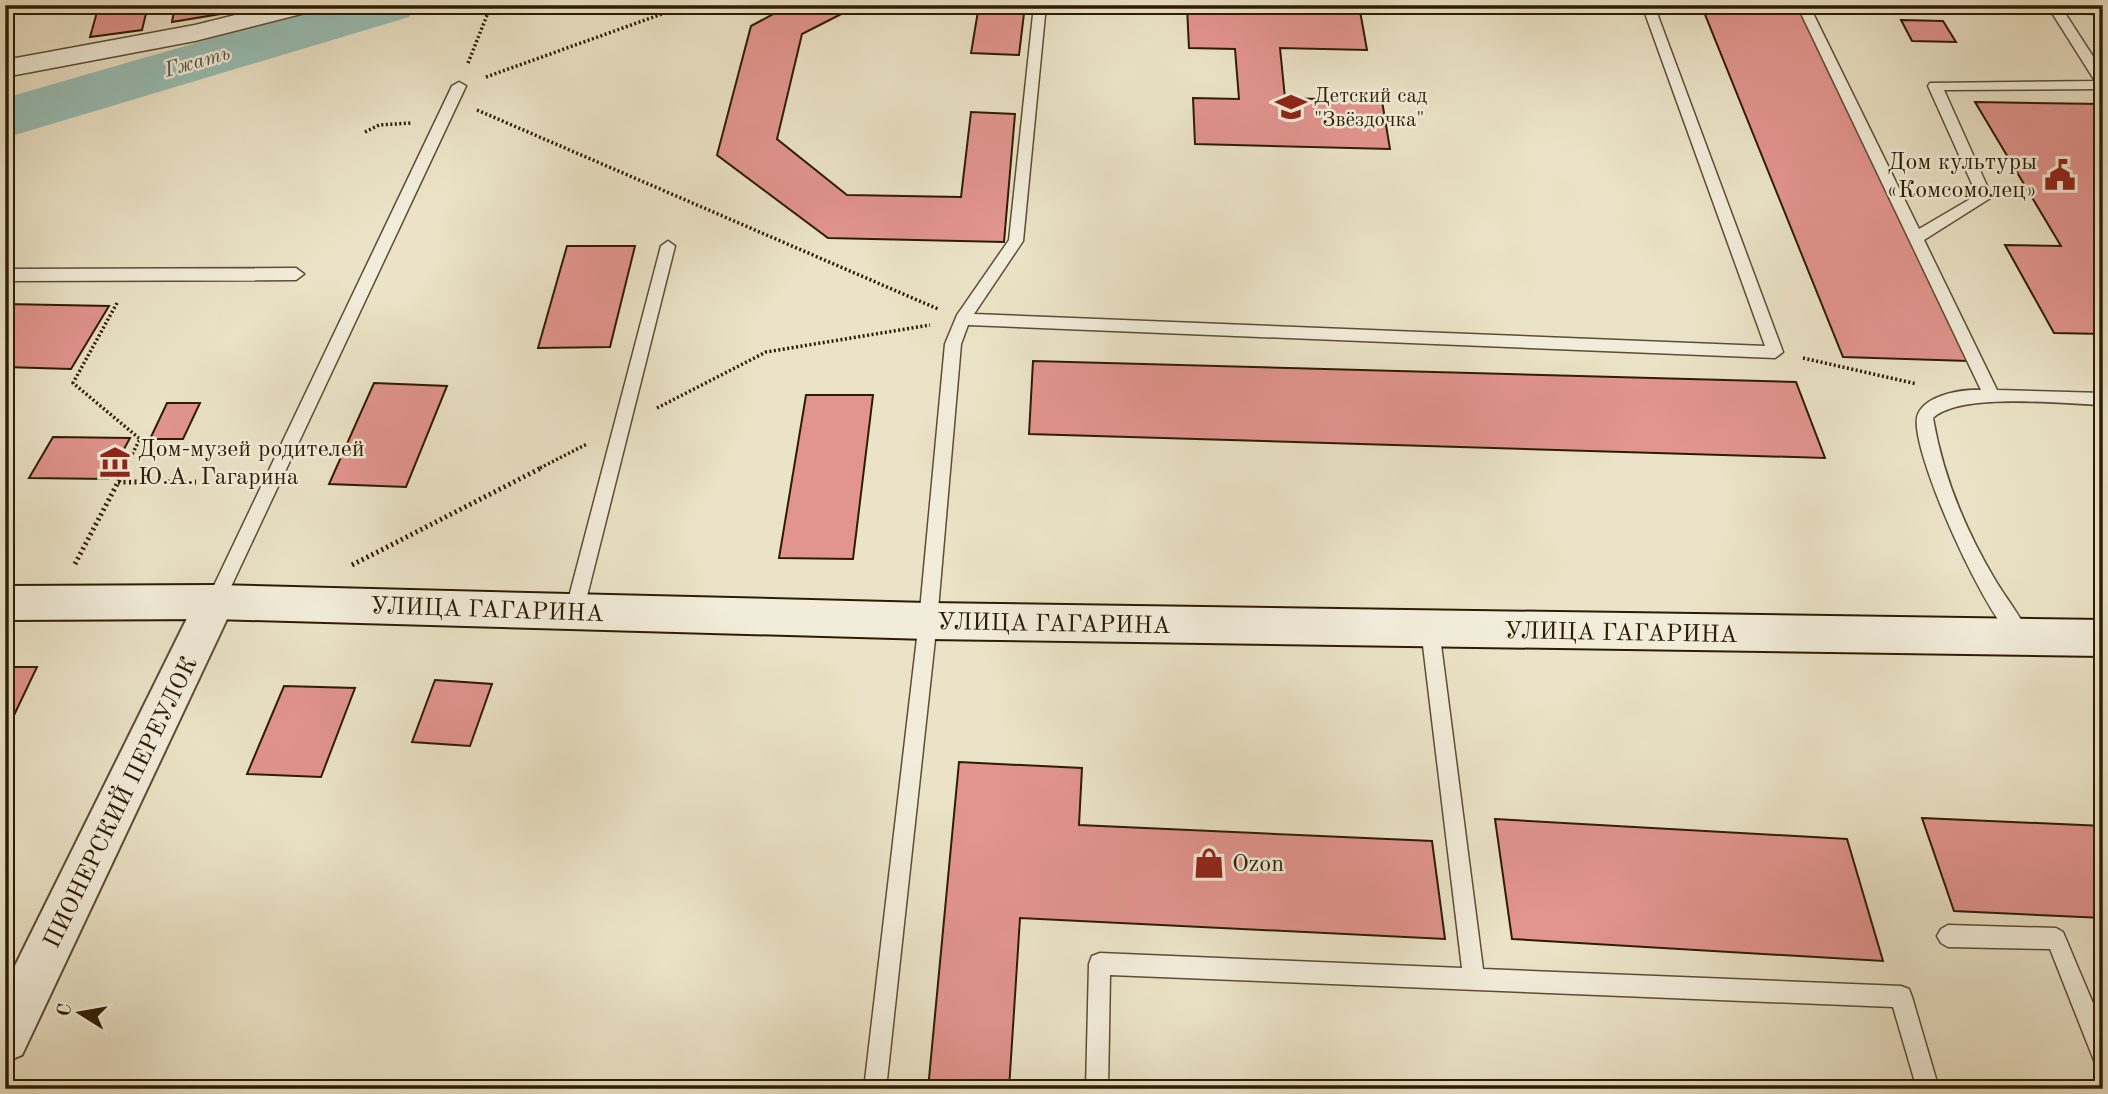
<svg xmlns="http://www.w3.org/2000/svg" width="2108" height="1094" font-family="'Old Standard TT',serif">
  <rect width="100%" height="100%" fill="#ebe3c7"/>
  <filter id="stains"><feTurbulence type="fractalNoise" baseFrequency=".00286" numOctaves="4"/><feColorMatrix values="0 0 0 0 .2 0 0 0 0 .09 0 0 0 0 .02 0 0 0 .5 -.17"/></filter>
  <radialGradient id="worn" r=".72"><stop offset=".6" stop-color="#630" stop-opacity="0"/><stop offset="1" stop-color="#630" stop-opacity=".3"/></radialGradient>
  <g fill="none" stroke-linecap="round" stroke-linejoin="round">
    <path fill="#98beb4" fill-rule="evenodd" d="M327,5h89l-7,12 -404,121v-40z"/>
  </g>
  <path fill="#e2948e" stroke="#2e1c03" stroke-width="2" d="M99,5h49l-6,25 -52,7z
    M175,5h47l-2,9 -48,8z
    M790,5h69l-57,29 -25,105 70,56 114,2 10,-85 44,2 -11,128 -176,-4 -111,-83 34,-129z
    M979,5h46l-6,50 -48,-2z
    M1187,7l173,4 7,39 -87,-2 5,50 97,3 8,48 -195,-5 -2,-46 46,1 -4,-50 -46,-1z
    M1702,7l99,2 167,352 -125,-4z
    M1901,20l42,1 13,21 -44,-1z
    M1975,102l128,2v230l-49,-1 -49,-88 56,1z
    M567,246h68l-25,101 -72,1z
    M5,304l104,2 -38,63 -66,-2z
    M1033,361l763,21 29,76 -796,-24z
    M374,383l73,3 -41,101 -77,-3z
    M806,395h67l-20,164 -74,-1z
    M167,403h33l-17,36h-33z
    M53,437l77,1 -22,41 -79,-1z
    M5,667h32l-32,67z
    M435,680l57,4 -22,62 -58,-4z
    M284,686l71,2 -34,89 -74,-3z
    M959,762l123,6 -3,57 353,16 13,98 -425,-21 -11,171h-81z
    M1922,818l181,8v92l-149,-7z
    M1495,819l352,20 36,122 -371,-22z"/>
  <g fill="none" stroke-linecap="round" stroke-linejoin="round">
    <defs>
      <path id="service" d="M1034,5h12l-23,236 -49,73 791,32 -123,-341h12l129,347 -8,6 -807,-33 -7,19 -24,277 -51,468h-22l55,-468 26,-277 12,-29 52,-75z
        M1797,5h12l110,224 58,-34 -49,-109 2,-3 165,-2 -43,-68 -181,-4 -6,-4 238,1v8l-38,-1 38,59v17l-159,1 48,107 -68,43 73,150 106,3v12c-40,-1 -142,-13 -170,13 10,58 31,109 61,160 11,19 27,38 36,59l-3,6 -6,2c-28,-10 -116,-202 -103,-231 9,-20 45,-25 63,-24z
        M459,82l7,4 -245,522 -6,2 -6,-2 -3,-6 3,-6 243,-510z
        M668,241l7,5 -92,366 -3,6 -6,2 -6,-2 -3,-6 96,-366z
        M296,268l8,6 -8,6 -291,1v-12z
        M1430,621l6,2 3,6 44,340 418,17 8,3 3,8 27,92h-22l-24,-82 -783,-32 -2,114h-22l3,-125 3,-8 8,-3 362,15 -41,-339 3,-6z
        M1948,925l108,3 7,4 40,95v39l-8,-3 -45,-114 -102,-2 -7,-4 -4,-7 4,-7z"/>
      <path id="minor" d="M275,5h45l-3,5 -122,31 -190,36v-17l190,-35z"/>
      <path id="tertiary" d="M215,585l14,5 6,12 -213,453 -17,7v-76l196,-396z"/>
      <path id="secondary" d="M215,585l713,18 1175,17v36l-1175,-17 -713,-20 -210,1v-34z"/>
    </defs>
    <use href="#service" stroke="#5d4e34" stroke-width="3"/>
    <use href="#minor" stroke="#5d4e34" stroke-width="3"/>
    <use href="#tertiary" stroke="#5d4e34" stroke-width="4"/>
    <use href="#secondary" stroke="#2e1c03" stroke-width="4"/>
    <path stroke="#2e1c03" stroke-width="3.5" stroke-dasharray="2 2.5" stroke-linecap="butt" d="M468,63l23,-58
      M486,77l201,-72
      M477,110l461,199
      M365,132l14,-7 32,-2
      M117,303l-44,80 67,56 -15,29
      M1803,358l114,26
      M657,408l109,-56 164,-27
      M540,468l47,-24"/>
    <path stroke="#2e1c03" stroke-width="5" stroke-dasharray="2 3.5" stroke-linecap="butt" d="M118,482h78
      M75,564l51,-97
      M352,565l191,-98"/>
    <use href="#service" fill="#f2eddb" fill-rule="evenodd"/>
    <use href="#minor" fill="#f2eddb" fill-rule="evenodd"/>
    <use href="#tertiary" fill="#f2eddb" fill-rule="evenodd"/>
    <use href="#secondary" fill="#f2eddb" fill-rule="evenodd"/>
  </g>
  <defs>
    <symbol id="school-bare" viewBox="-9 -9 18 18"><path d="M0-5L7-2L0 1L-7-2ZM-4 1L0 2.5L4 1V4Q0 6-4 4Z" fill="#8f2418" stroke="#f2eddb" stroke-width="2.5" paint-order="stroke"/></symbol>
    <symbol id="civic-bare" viewBox="-9 -9 18 18"><path d="M-.6-6.5H3V-4.5H.6V-3L4-1V1h2V6H-6V1h2V-1L-.6-3ZM-1.2 2.5V6h2.4V2.5Z" fill="#8f2418" stroke="#f2eddb" stroke-width="2.5" paint-order="stroke"/></symbol>
    <symbol id="museum-bare" viewBox="-9 -9 18 18"><path d="M0-6L6-3V-2H-6V-3ZM-5-1h2V3h-2ZM-1-1h2V3h-2ZM3-1h2V3H3ZM-6 4H6V6H-6Z" fill="#8f2418" stroke="#f2eddb" stroke-width="2.5" paint-order="stroke"/></symbol>
    <symbol id="shop-bare" viewBox="-9 -9 18 18"><path d="M-5-2.5h2.3a2.7 3.5 0 0 1 5.4 0H5L5.5 6h-11ZM-1.5-2.5h3a1.5 2.3 0 0 0-3 0Z" fill="#8f2418" stroke="#f2eddb" stroke-width="2.5" paint-order="stroke"/></symbol>
  </defs>
  <g fill-rule="evenodd">
    <use href="#school-bare" x="1269" y="85" width="44" height="44"/>
    <use href="#civic-bare" x="2038" y="153" width="44" height="44"/>
    <use href="#museum-bare" x="93" y="440" width="44" height="44"/>
    <use href="#shop-bare" x="1187" y="841" width="44" height="44"/>
  </g>
  <g text-anchor="middle" stroke-width="5" stroke-linejoin="round" paint-order="stroke">
    <g font-size="21" font-style="italic" fill="#535541" stroke="#f2eddb">
      <text transform="translate(197 61) rotate(-16)" y="7">Гжать</text>
    </g>
    <g font-size="21" fill="#2e1c03" stroke="#f2eddb" text-anchor="start">
      <text x="1314" y="102">Детский сад<tspan x="1314" dy="24">"Звёздочка"</tspan></text>
    </g>
    <g font-size="24" fill="#2e1c03" stroke="#f2eddb" text-anchor="start">
      <text x="2037" y="169" text-anchor="end">Дом культуры<tspan x="2037" dy="28">«Комсомолец»</tspan></text>
      <text x="138" y="456">Дом-музей родителей<tspan x="138" dy="28">Ю.А. Гагарина</tspan></text>
      <text x="1232" y="871">Ozon</text>
    </g>
    <g font-size="24" fill="#2e1c03" stroke="#f2eddb">
      <text transform="translate(487 609) rotate(2)" y="8">УЛИЦА ГАГАРИНА</text>
      <text transform="translate(1054 623) rotate(1)" y="8">УЛИЦА ГАГАРИНА</text>
      <text transform="translate(1621 632) rotate(1)" y="8">УЛИЦА ГАГАРИНА</text>
      <text transform="translate(120 802) rotate(-64)" y="8">ПИОНЕРСКИЙ ПЕРЕУЛОК</text>
    </g>
  </g>
  <rect width="2108" height="1094" fill="none" stroke="#ebe3c7" stroke-width="28"/>
  <rect x="7" y="7" width="2094" height="1080" fill="none" stroke="#2e1c03" stroke-width="3.5"/>
  <rect x="14" y="14" width="2080" height="1066" fill="none" stroke="#2e1c03" stroke-width="2"/>
  <g transform="translate(80 1013) rotate(281)" stroke="#f2eddb" stroke-width="5" paint-order="stroke">
  <path d="M0-5L12 26L0 18L-12 26Z" fill="#2e1c03"/>
  <text y="-10" font-size="19" font-weight="bold" text-anchor="middle" fill="#2e1c03">С</text>
  </g>
  <rect width="100%" height="100%" filter="url(#stains)"/>
  <rect width="100%" height="100%" fill="url(#worn)"/>
</svg>
